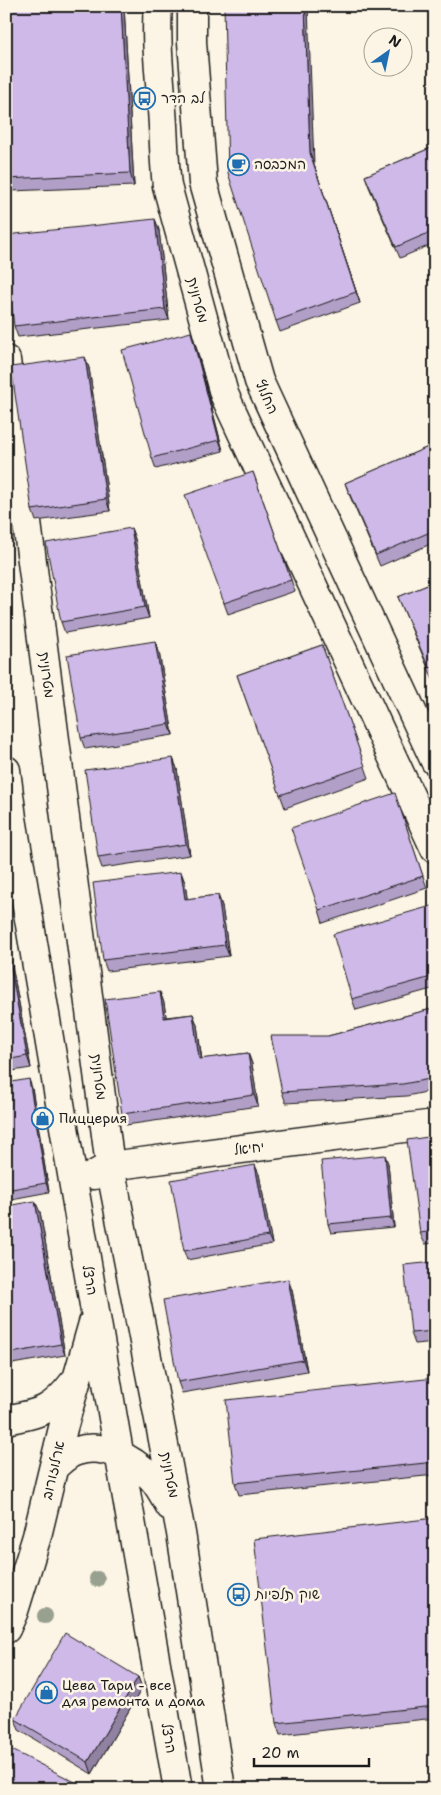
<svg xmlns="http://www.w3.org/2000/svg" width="441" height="1795" font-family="'Shantell Sans','Playpen Sans Hebrew',sans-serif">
  <rect width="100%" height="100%" fill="#fcf5e5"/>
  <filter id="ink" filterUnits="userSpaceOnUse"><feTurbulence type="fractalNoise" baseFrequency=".02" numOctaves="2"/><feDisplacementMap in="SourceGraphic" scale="10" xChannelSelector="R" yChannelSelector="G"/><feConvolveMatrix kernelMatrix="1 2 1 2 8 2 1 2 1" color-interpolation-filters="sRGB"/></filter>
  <g filter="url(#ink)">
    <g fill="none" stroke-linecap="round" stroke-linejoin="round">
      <defs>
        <path id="minor" d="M158,6c-3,35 2,69 4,104 2,25 2,51 5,76l57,208 211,455
          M192,6v36l11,141 56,198 176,380
          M6,360l104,806 71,367 40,256
          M6,770l6,48 101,600 65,371
          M94,1175l16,-9 325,-42
          M6,1420c35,-7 46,-9 68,-38
          M55,1466c7,-6 13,-13 22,-15 27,-9 55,8 74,26 8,8 13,19 19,29
          M6,1629l8,-18 23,-75 26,-108 30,-105"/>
      </defs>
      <use href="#minor" stroke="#1c1c1c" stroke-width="31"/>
      <use href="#minor" stroke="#fcf5e5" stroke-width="28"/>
    </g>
    <g fill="#98a090">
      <circle cx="97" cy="1579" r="8"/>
      <circle cx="45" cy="1616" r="8"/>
    </g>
    <path fill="#b29fc8" stroke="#1c1c1c" d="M6,6h118l10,180 -123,5 -5,-11z
      M435,146v97l-35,15 -31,-71 -4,-11z
      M314,165l46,138 -80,29 -4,-11z
      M155,219l4,11 10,90 -151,17 -4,-11z
      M195,343l28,108 -67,18 -4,-11z
      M85,357l4,11 21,143 -74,10 -4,-11z
      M435,444v98l-55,24 -31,-72 -4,-11z
      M253,472l42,119 -67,23 -4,-11z
      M131,528l4,11 14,79 -84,15 -4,-11z
      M435,582v97l-2,1 -35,-83z
      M155,641l4,11 14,83 -88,14 -4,-11z
      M322,645l47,133 -84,30 -48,-133z
      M173,758l4,11 13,86 -88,13 -4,-11z
      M399,805l28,83 -104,35 -4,-13z
      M181,872l4,11 2,16 31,-4 4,11 7,50 -122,15 -4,-11z
      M435,905v83l-79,22 -4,-11z
      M6,933l25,135 -25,4z
      M160,992l4,11 2,14 27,-3 4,11 5,34 46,-6 4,11 6,42 -132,19 -4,-11z
      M435,1008v82l-28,6 -121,7 -4,-11 46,-56z
      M6,1083l26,5 17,104 -43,8z
      M435,1136v107l-10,1 -5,-11z
      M388,1163l6,64 -63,6 -3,-9z
      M259,1174l13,70 -85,16 -3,-9z
      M6,1206l34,6 25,143 -59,10z
      M435,1262v80l-20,2 -4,-11z
      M292,1290l15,81 -125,22 -4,-11z
      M435,1378v97l-196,20 -4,-12z
      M435,1518v200l-155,17 -4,-12z
      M138,1677l4,11 -50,86 -73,-44 -4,-11z"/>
    <path fill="#9182a2" stroke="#1c1c1c" d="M121,6h3l10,180 -4,-13z
      M305,6h3l6,159 46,138 -50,-150z
      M155,219l4,11 10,90 -4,-11z
      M191,332l4,11 28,108 -4,-11z
      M85,357l4,11 21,143 -4,-12z
      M131,528l4,11 14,79 -4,-11z
      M155,641l4,11 14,83 -4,-11z
      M173,758l4,11 13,86 -4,-11z
      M181,872l4,11 4,27 -4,-11z
      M218,895l4,11 7,50 -4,-11z
      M6,933l25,135 -4,-12 -21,-112z
      M160,992l4,11 4,26 -4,-11z
      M193,1014l4,11 6,45 -4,-11z
      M248,1053l4,11 6,42 -4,-11z
      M29,1079l3,9 17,104 -3,-9z
      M385,1155l3,8 6,64 -3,-9z
      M255,1165l4,9 13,70 -4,-8z
      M35,1201l5,11 25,143 -4,-11z
      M288,1279l4,11 15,81 -4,-11z
      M6,1507l2,10 -2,4z
      M138,1677l4,11 -50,86 -4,-12z"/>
    <path fill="#cfb9e8" stroke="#1c1c1c" d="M6,6h115l9,167 -124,6z
      M224,6h81l5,147 46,139 -80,29 -48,-148z
      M435,146v84l-39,17 -31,-71z
      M155,219l10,90 -151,17 -8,-63v-28z
      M191,332l28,108 -67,18 -30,-108z
      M85,357l21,142 -74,11 -21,-143z
      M435,444v86l-59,25 -31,-72z
      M253,472l38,108 -67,23 -39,-108z
      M131,528l14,79 -84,15 -15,-79z
      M435,582v84l-6,2 -31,-71z
      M155,641l14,83 -88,14 -14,-83z
      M322,645l43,121 -85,29 -43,-120z
      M173,758l13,86 -88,13 -13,-87z
      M395,793l28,83 -104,34 -28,-82z
      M181,872l4,27 33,-4 7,50 -122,15 -10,-77z
      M435,905v71l-83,23 -19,-65z
      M6,944l21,112 -21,4z
      M160,992l4,26 29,-4 6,45 49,-6 6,42 -132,19 -17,-115z
      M435,1008v70l-32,6 -121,8 -11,-56h57z
      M29,1079l17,104 -40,7v-107z
      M435,1136v95l-15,2 -13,-93z
      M385,1155l6,63 -63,6 -7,-63z
      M255,1165l13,71 -84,15 -13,-71z
      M35,1201l26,143 -55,10v-148z
      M435,1262v69l-24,2 -7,-68z
      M288,1279l15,81 -125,22 -15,-82z
      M435,1378v84l-200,21 -9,-83z
      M435,1518v188l-159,17 -22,-184z
      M65,1633l73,44 -50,85 -73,-43z
      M6,1747l75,38 -1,4h-74z"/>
  </g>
  <defs>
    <symbol id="bus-ring" viewBox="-11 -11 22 22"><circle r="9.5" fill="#fcf5e5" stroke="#1f6fb2" stroke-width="1.5"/><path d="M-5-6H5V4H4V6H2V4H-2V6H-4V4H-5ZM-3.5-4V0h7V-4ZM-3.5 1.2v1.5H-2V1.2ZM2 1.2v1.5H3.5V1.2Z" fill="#1f6fb2"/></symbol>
    <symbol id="cafe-ring" viewBox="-11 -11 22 22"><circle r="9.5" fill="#fcf5e5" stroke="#1f6fb2" stroke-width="1.5"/><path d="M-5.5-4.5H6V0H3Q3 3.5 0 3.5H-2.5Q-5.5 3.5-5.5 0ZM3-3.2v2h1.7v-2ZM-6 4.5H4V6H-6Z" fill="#1f6fb2"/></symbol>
    <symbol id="shop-ring" viewBox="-11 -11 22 22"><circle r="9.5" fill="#fcf5e5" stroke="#1f6fb2" stroke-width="1.5"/><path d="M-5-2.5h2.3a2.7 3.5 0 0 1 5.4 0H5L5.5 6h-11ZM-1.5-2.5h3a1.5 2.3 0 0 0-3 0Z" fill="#1f6fb2"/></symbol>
  </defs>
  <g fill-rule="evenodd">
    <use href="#bus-ring" x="132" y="86" width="25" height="25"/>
    <use href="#cafe-ring" x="226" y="152" width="25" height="25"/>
    <use href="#shop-ring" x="30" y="1106" width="25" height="25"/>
    <use href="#bus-ring" x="226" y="1582" width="25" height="25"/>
    <use href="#shop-ring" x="34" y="1680" width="25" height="25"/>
  </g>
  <g text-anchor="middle" stroke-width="5" stroke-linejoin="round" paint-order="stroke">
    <g font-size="14" fill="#1c1c1c" stroke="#fcf5e5" text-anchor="start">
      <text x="161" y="103">לב הדר</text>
      <text x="254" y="169">המכבסה</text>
      <text x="59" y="1123">Пиццерия</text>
      <text x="255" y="1599">שוק תלפיות</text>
      <text x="62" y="1690">Цева Тари - все<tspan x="62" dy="16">для ремонта и дома</tspan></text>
    </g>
    <g font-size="14" fill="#1c1c1c" stroke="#fcf5e5">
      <text transform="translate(198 300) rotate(75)" y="5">מטרונית</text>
      <text transform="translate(267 397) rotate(66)" y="5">החלוץ</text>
      <text transform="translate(47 675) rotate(83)" y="5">מטרונית</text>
      <text transform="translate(99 1077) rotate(83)" y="5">מטרונית</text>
      <text transform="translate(249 1148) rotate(-7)" y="5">יחיאל</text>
      <text transform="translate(90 1280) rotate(80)" y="5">הרצל</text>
      <text transform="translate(53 1470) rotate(-77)" y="5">ארלוזורוב</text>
      <text transform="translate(170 1475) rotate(79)" y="5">מטרונית</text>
      <text transform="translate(169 1738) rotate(80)" y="5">הרצל</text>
    </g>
  </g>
  <rect width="441" height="1795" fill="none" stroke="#fcf5e5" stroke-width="25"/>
  <rect x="12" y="12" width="416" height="1770" fill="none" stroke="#1c1c1c" stroke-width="2" filter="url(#ink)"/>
  <g transform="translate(388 52) rotate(33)"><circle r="24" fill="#fcf5e5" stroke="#a29e95"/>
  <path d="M0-4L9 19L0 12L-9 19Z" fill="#1f6fb2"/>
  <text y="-8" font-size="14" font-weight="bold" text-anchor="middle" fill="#1c1c1c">N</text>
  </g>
  <path d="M254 1758v8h115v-8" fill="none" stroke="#1c1c1c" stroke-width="2.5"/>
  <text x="261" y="1758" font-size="15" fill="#1c1c1c" stroke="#fcf5e5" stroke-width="4" paint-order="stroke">20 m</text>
</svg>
